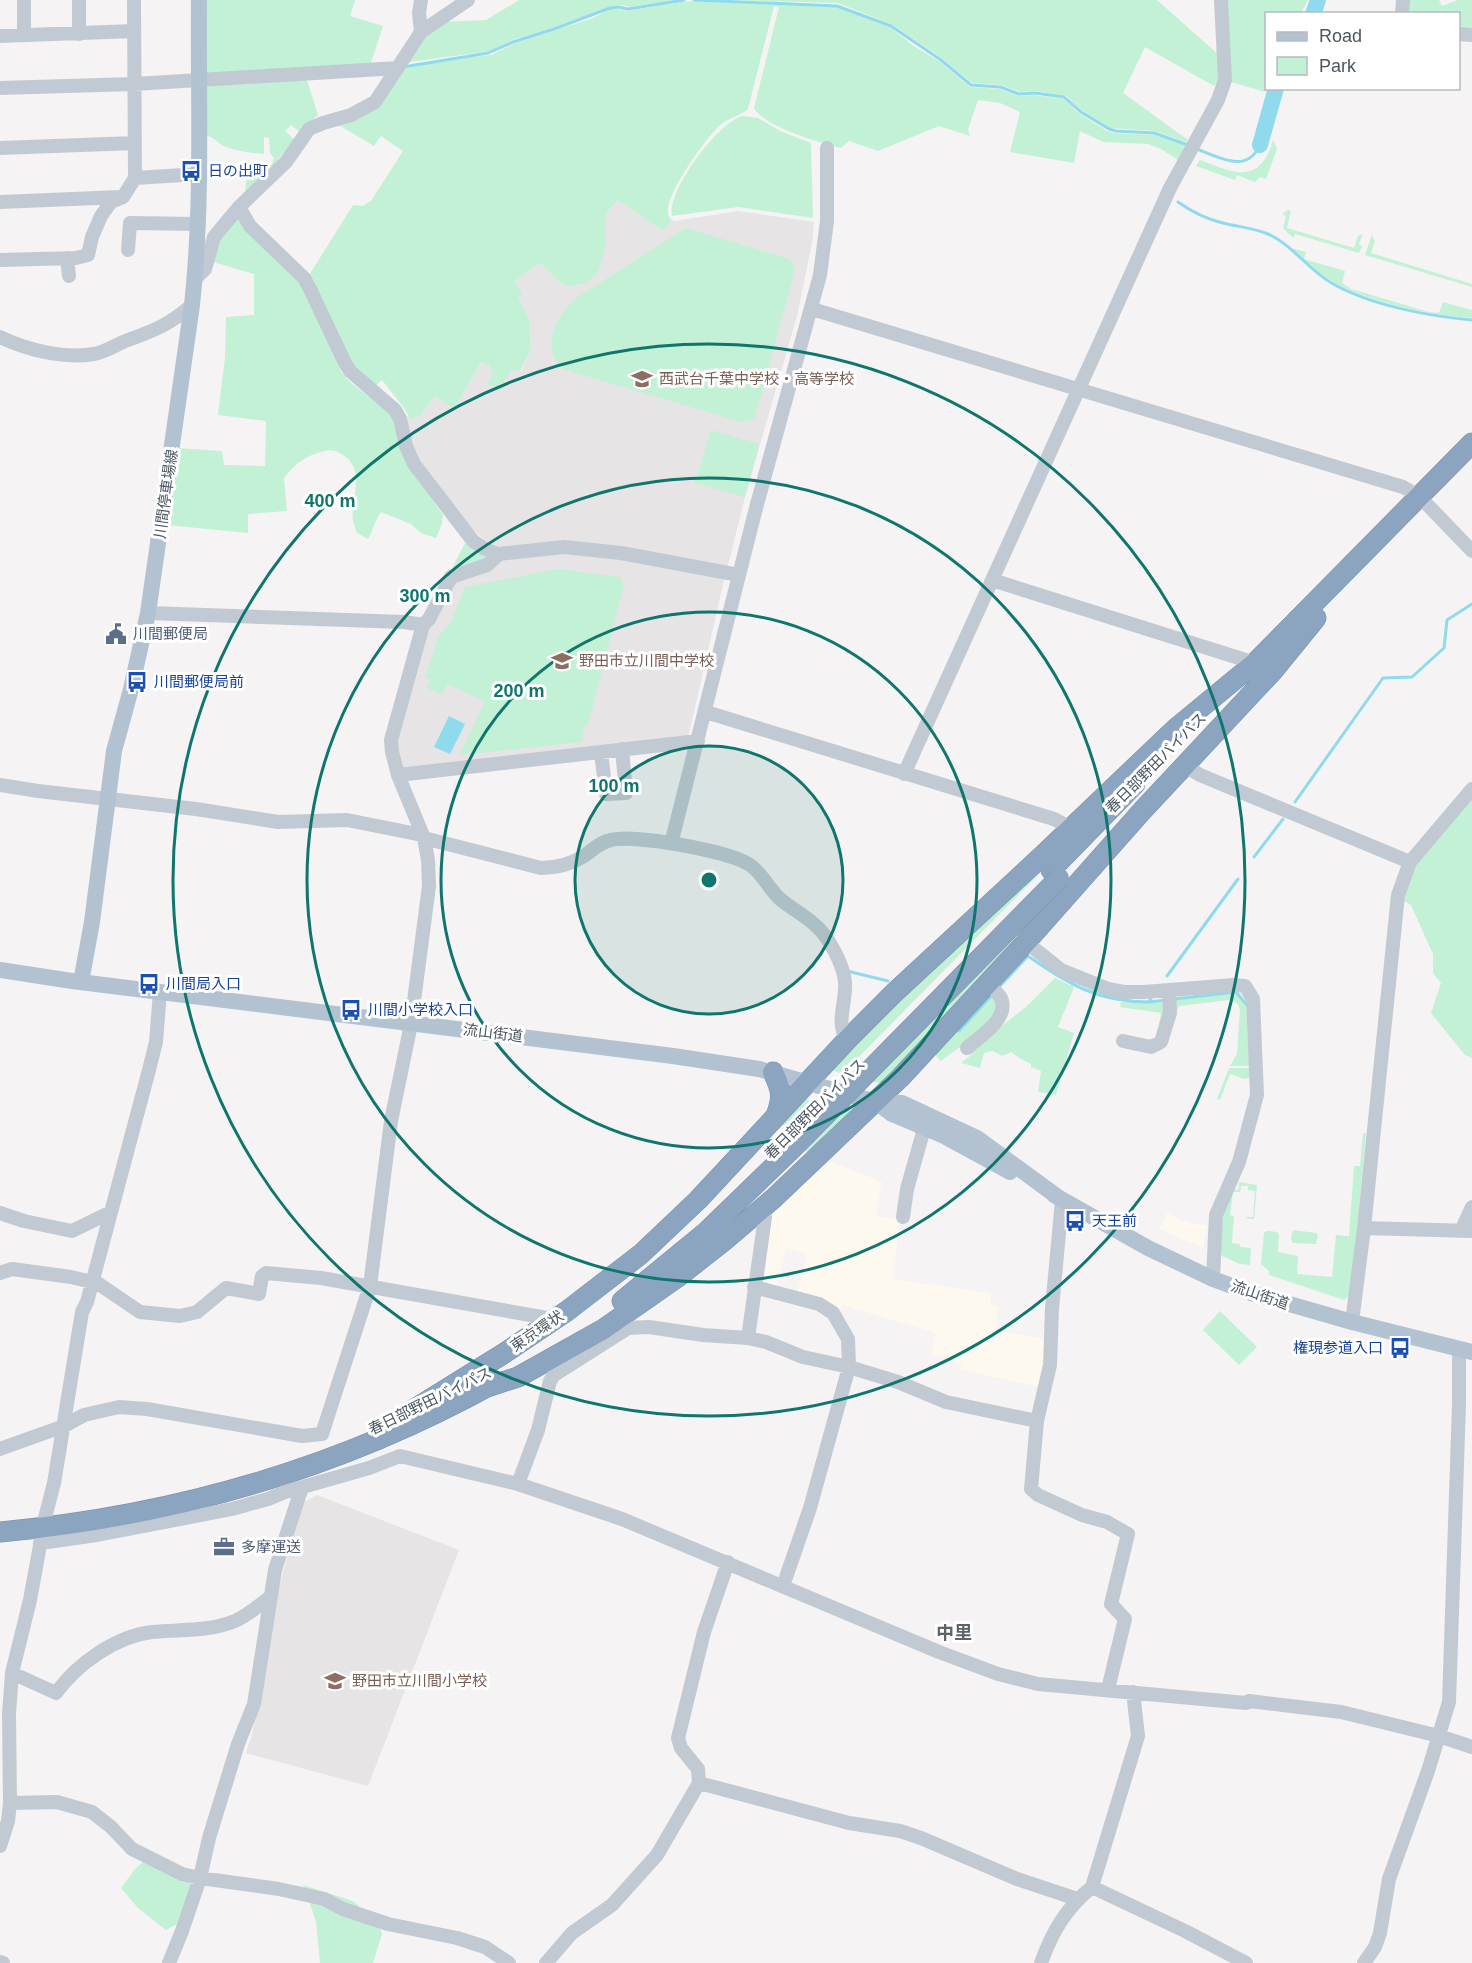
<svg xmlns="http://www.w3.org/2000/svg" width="1472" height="1963" font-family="Arial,'Noto Sans JP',sans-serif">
  <rect width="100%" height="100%" fill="#f5f3f3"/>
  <path fill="#fdf9ef" d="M829,1161l53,21 -6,34 24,4 -7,59 98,14v12l7,1 -2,24 53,10 -7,48 -82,-19 2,-6 -31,-9 5,-21 -94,-28 -4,12 -42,-20 11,-43 -21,-6 -11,42 -18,-5 13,-71z
    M1167,1213l17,9 1,-2 8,4 15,1 -5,23 -44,-19z"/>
  <path fill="#e6e4e5" d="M617,201l9,4 36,26 10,-11 3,1 63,-10 76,11 -2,21 -15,73 -52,181 -17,68 -4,2 -219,-19 -18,-6 -15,-13 -55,-69 -12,-39 3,-6 3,5 6,-5 2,3 16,-22 19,13 27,-47 9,4 3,9 -5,9 12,6 11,-20 10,1 10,-21 -2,-31 -11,-22 3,-1 -6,-15 25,-18 24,23 41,-56 1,-16z
    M562,554l56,4 103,19 3,3 -36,158 -286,33 -5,-19 -1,-18 32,-105 26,-51 41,-12 8,-6z
    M317,1495l142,55 -91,236 -122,-33 6,-19 25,-139 25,-92z"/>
  <path fill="#c3f1d5" d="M205,0h150l-5,16 33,10 -14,43 -166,10z
    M519,0h157l-46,7 -8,-2 -10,1 -72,26 -25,7 -25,12 -80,11 -7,3 11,-18 27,-25 45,-2z
    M729,0h428l62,55v25l-5,6 -69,-39 -22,46 65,47 -2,2 -31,-11 -46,-3 -29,-19 -14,-13 -31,-5 -14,1 -21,-7 -28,-2 -33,-27 -46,-31 -55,-22z
    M1228,0h80l-7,13 -35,1v71l-1,7 -34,-10z
    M1406,0h33l3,6 16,-6h14v31l-13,-1 -1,-16h-52z
    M695,1l142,6 54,21 24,19 24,14 31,26 29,2 20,7 15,-1 30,4 16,15 27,17 7,2 40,2 31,10 -7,15 -17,-11 -13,-5 -45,-2 -23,-11 -6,32 -64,-11 10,-40 -20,-9 -22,-3 -10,29 2,7 -31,-10 -61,25 -29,-10 -8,7c-21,-5 -77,-21 -87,-40l25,-101 -5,-1 -26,103c-8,7 -19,9 -28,16 -14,13 -54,68 -52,87 0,4 1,5 4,8l-10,11 -36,-26 -9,-4 -11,13 -1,36 -8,24 -13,10 -20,2 -24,-23 -25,18 7,15 -4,1 11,22 2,31 -11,21 -9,-1 -11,20 -13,-6 5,-9 -2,-9 -9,-4 -27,47 -19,-13 -16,22 -2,-3 -6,5 -7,-12 -22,-28 -7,6 -23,-21 -44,-88 45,-72 9,1 9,-5 32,-50 -22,-15 -7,10 -39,-23 27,-8 39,-46 43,-9 47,-5 22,-11 80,-26 19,-10 15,3 54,-9z
    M307,80l11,35 -18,17 -9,-7 -6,6 10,9 -17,19v7l-33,28 1,-13c12,-7 24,-7 28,-23l-4,-5 -1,-15 -5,-1v17c-10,-1 -29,-3 -38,-7 -10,-4 -8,-8 -21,-12v-52z
    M742,116l16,2 22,13 31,12 2,75 -75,-11 -66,9c-5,-26 46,-93 70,-100z
    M1273,140l4,9 -11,30 -6,-2 -5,5 -18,-7 -2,5 -39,-14 4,-6c34,13 60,26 73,-20z
    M1288,210l3,1 -4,17 67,20 4,-12 5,-2 -4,10 3,2 -3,7 -64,-19 -2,4 -10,-10 3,-12 -4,-2z
    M233,219l7,2 54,54 11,14 36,83 10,11 35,27 6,8 13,43 38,54 -1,9 -6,14 -15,-5 -10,-9 -30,-12c-6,8 -8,18 -13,27l-11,-6c-1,-4 -4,-9 -4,-13 -3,-22 14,-50 -10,-65 -6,-4 -11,-6 -18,-4 -20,5 -28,11 -41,27l3,33 -39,3v19l-81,-8 10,-77 45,3 2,14 41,1 1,-45 -48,-6 7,-58 1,-40 28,-2v-41l-44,-13 1,-9z
    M686,228l104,31 5,11 -40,147 -6,4h-11l-175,-52c-24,-21 -6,-54 13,-71z
    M1372,235l3,6 -4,12 101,31v3l-107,-32z
    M1294,249l12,3 -2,7 41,12 -3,12 9,6 78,23 10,1 4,-11 29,8v8c-42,-3 -107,-16 -143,-39 -13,-8 -25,-18 -36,-29z
    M711,430l48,14 -14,53 -50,-14z
    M465,543l20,14v5l-35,10z
    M558,569l62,8 4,9 -36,139h-4l-2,17 -122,13 25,-54 -38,-17 -5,11 -15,-7 3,-8 -5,-3 14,-41 12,-14 14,-35z
    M1472,793v265l-7,-3 -34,-42 10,-30 -8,-10v-19l-22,-49 -9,-5v-24z
    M1043,860l1,9 -202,205 -15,-6z
    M1063,888l-177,196 -19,-3z
    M1055,978l19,9 -16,40 16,6 -18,62 -18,-3 3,-21 -10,-4v-3l-10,-5 -10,-7 -9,4 -9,-5 -9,2 -4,15 -19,-5 10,-8 4,-8 52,-41z
    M1236,993l10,10 3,63h-19l7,-12 3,-45 -3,-6 -7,-3 -51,6 -9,22 3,-28z
    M994,994l4,20 -30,27 -27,20 -6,-6 22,-25 3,2z
    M1168,1001l-11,33 4,-21 -41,-6 1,-5z
    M1229,1068h20v10l-5,1 -14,-5 -10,26 -3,-1z
    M804,1099l11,2 -27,27 -7,-4z
    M840,1108l9,2 5,5 -48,42 1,-4 -3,-9z
    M1363,1133h3l-15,161 -7,6 -75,-25v-4l-8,-7 3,-31 3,-2 10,1 2,2 -1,18 20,4 -1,18 35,3 4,-42 13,1 5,-70h6z
    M1239,1182l18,3 -3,34 -8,-1v-1h7l2,-26 -7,-1v-4h-7l-1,6h-7l-3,23 4,1 -2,27 8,1v3l11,1 -1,17 -10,-1 -18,-8 -3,-5v-36l12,-26 7,1z
    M1294,1230l22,3 2,3 -2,8 -23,-1 -2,-4 1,-7z
    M1220,1311l37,36 -18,18 -36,-35z
    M149,1857l38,22 12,14 -18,29 -15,8 -28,-22 -17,-20 14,-19z
    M303,1885l50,16 25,22 4,11 -9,29h-53l-4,-42z"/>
  <path fill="#90daee" d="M449,716l16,8 -15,30 -16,-7z"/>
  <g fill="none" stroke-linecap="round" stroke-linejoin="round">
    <path stroke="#90daee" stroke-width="3" d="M694,0l143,6 54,20 50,34 30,25 29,2 19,7 16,-1 29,4 17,15 28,17 7,2 38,2 34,12
      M403,67l85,-14 25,-11 41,-13 56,-21 8,-1 10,2 56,-9
      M1197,149c23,9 50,25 63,-4
      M1178,202c14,10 28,17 45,21 15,4 31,5 45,11 23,10 40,35 62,48 38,23 98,34 142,38
      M1295,802l88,-124 29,-1 32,-29 3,-28 25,-16
      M1254,857l29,-38
      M847,971l41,10
      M1167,976l71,-97
      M999,987l29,-31c40,28 70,46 121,46l2,-4
      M1174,999l62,-7 11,13
      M1149,1002l17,-2
      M959,1031l33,-36"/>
    <path stroke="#90daee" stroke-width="16" d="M1313,14l5,-14
      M1260,145l16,-57"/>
    <defs>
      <path id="highway" d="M1246,672l226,-229
        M1051,870l84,-86
        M773,1072c9,19 10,25 3,44
        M622,1301l84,-69 92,-89
        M484,1388l34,-11 84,-47 76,-53 47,-37 49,-42 126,-120 126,-136 116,-131 130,-139 44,-54
        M400,1418l103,-64 64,-43 74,-57 57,-54 149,-160 48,-48 147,-136 133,-127 80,-66
        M0,1532c174,-16 343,-65 496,-150"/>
    </defs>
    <use href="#highway" stroke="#7690ad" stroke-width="21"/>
    <path stroke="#c1cad2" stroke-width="14" d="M24,0v35
      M1402,14l1,-14
      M421,32l-2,-19 2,-13
      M79,34v-34
      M1458,34l14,1
      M0,36l134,-5
      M0,88l134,-4 264,-16
      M0,148l135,-5
      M135,178l64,-4
      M0,202l121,-5
      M239,207l11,19 54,52 6,11 35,74 5,8 45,39 5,9 6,27 8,18 59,77 12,8 14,5 65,-7 57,6 118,22
      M128,250l2,-27 67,1
      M67,258l2,18
      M0,260l76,-2 12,-3 4,-18 9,-21 10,-14 12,-5 12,-19 -1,-178
      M195,279l10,-10 9,-32 25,-30 47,-45 23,-33 14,-6 28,-8 24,-13 46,-70 47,-32
      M812,309l591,178 16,9 53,55
      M0,337c28,13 63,22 94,17 12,-2 23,-10 34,-14 28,-10 42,-16 64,-35
      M992,580l263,83
      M148,613l256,9 19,3
      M706,712l348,107 17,9
      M601,752l5,42 20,-1 -4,-44
      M1185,766l15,9 210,87
      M904,774l266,-586 48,-88 7,-20 -4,-80
      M398,775l300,-34
      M0,785l38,6 158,18 82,13 69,-2 75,15
      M673,836l83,-328 64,-233 7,-54v-73
      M424,838l117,30c16,0 30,-4 43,-12 10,-7 16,-14 27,-16 24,-6 118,11 139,25 12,8 19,24 30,34 17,14 36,22 48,41 8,13 18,32 17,47 0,19 -9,36 2,53
      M1026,942l35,28 47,19 16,3h20l90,-7 11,1 8,13 4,96 -18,67 -23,53 -3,64
      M1123,1041l28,6 10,-5 9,-29 -1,-23
      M967,1048c12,-11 43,-29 34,-50 -3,-5 -9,-10 -13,-15
      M1062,1200l-10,109 -2,56 -13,56 -6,68 7,6 44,20 25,7 21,12 -17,70 14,15 -17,70
      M0,1213l24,8 48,10 39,-19
      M903,1217l4,-28 15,-53 1,-9
      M1364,1228l108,3
      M1461,1231l11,-24
      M0,1273l12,-4 59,8 21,5
      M93,1280l47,32 40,4 17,-4 29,-24 33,6 3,-18 4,-3 55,5 232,41
      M754,1287l65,17 14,9 15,26 1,28 -39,141 -27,78
      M1352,1322l12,-94 34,-333 12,-33 62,-73
      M748,1338l17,-121 -5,-6
      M0,1449l64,-23 20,-11 35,-8 28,2 155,27 20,-2 48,-148 21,-165 20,-97 18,-138 -1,-26 -4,-22 -26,-63 -6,-23 -1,-12 32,-115 6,-6 22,-42 36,-12 12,-11
      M518,1484l20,-54 12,-49 4,-6 74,-47 21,-1 54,8 45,3 18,4 37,15 46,10 49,15 48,20 91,19
      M40,1543l57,-8 135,-26 36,-10 17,-7 84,-24 31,-12 118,28 104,35 317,133 59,22 40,10 208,19 3,-2 92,11 98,24 33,11
      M12,1673l44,20c21,-29 60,-57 96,-61 28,-3 56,0 83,-11 12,-5 23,-15 34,-23
      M699,1783l150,40 51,8 21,7 96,41 60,20
      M10,1803l47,-1 35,10 19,15 21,22 50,25 18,4 79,11 45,10 19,10 45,15 69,14 28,9 24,16
      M0,1846l8,-25 2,-18 -1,-89 3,-41 18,-73 15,-82 9,-35 28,-171 5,-10 62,-232 7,-28 4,-50
      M1092,1887l93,44 61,32
      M0,1962l3,1
      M169,1963l13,-32 18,-53 9,-40 29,-94 16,-40 21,-134 27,-83
      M546,1963l26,-30 40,-28 45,-50 42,-72 -1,-14 -17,-21 -3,-10 26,-106 24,-70
      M1041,1963c11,-31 25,-55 51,-76l46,-151 -5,-44
      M1364,1963l11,-16 5,-14 9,-54 39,-108 21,-69 10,-298v-56"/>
    <path stroke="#b3c2d1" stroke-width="16" d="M0,970l72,11 601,75 86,13 117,33 26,1 75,35 85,62
      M81,982l11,-60 22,-171 17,-62 17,-76 44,-308c11,-101 6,-204 7,-305
      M876,1102l16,12 52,22 66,36
      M1054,1195l94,53 65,31 38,14 101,29 120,30"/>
    <use href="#highway" stroke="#8ba5c1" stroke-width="20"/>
    <defs>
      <path id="highway-bridge" d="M798,1143l261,-265"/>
    </defs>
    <use href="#highway-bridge" stroke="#7690ad" stroke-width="21" stroke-linecap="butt"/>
    <use href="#highway-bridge" stroke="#8ba5c1" stroke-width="20"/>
  </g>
  <circle cx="709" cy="880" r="134" fill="#0f766e" fill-opacity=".12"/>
  <g fill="none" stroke="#0f766e" stroke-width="3">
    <circle cx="709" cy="880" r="134"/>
    <circle cx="709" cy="880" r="268"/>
    <circle cx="709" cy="880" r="402"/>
    <circle cx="709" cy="880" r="536"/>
  </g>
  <defs>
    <symbol id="bus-bare" viewBox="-9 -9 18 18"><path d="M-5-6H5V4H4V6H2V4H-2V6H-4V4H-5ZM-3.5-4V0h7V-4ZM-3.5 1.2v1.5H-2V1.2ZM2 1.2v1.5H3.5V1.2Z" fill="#1a4fb4" stroke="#fff" stroke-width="2.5" paint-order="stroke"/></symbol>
    <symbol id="school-bare" viewBox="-9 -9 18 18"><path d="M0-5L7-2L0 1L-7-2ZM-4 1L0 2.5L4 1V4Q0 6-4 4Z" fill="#8d6e63" stroke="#fff" stroke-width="2.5" paint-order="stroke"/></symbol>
    <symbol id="civic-bare" viewBox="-9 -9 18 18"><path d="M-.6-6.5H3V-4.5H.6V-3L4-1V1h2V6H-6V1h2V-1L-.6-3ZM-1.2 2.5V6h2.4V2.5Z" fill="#5c6f8a" stroke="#fff" stroke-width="2.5" paint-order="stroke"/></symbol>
    <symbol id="office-bare" viewBox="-9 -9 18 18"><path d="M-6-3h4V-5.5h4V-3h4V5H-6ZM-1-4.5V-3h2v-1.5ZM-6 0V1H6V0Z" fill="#5c6f8a" stroke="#fff" stroke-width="2.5" paint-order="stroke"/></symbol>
  </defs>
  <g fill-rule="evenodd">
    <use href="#bus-bare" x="176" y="156" width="30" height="30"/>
    <use href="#school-bare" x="627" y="364" width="30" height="30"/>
    <use href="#civic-bare" x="101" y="619" width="30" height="30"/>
    <use href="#school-bare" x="547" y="646" width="30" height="30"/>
    <use href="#bus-bare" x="122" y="667" width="30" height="30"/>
    <use href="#bus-bare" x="134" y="969" width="30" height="30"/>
    <use href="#bus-bare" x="336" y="995" width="30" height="30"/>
    <use href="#bus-bare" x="1060" y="1206" width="30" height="30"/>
    <use href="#bus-bare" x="1385" y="1333" width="30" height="30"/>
    <use href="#office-bare" x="209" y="1532" width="30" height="30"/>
    <use href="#school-bare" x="320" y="1666" width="30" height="30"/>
  </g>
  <g text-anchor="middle" stroke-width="6" stroke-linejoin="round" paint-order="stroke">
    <g font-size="15" fill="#164399" stroke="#fff" text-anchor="start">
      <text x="208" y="176">日の出町</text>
      <text x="154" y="687">川間郵便局前</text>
      <text x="166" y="989">川間局入口</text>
      <text x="368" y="1015">川間小学校入口</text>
      <text x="1092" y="1226">天王前</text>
      <text x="1383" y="1353" text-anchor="end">権現参道入口</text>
    </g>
    <g font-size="15" fill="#785e54" stroke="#fff" text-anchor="start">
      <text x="659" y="384">西武台千葉中学校・高等学校</text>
      <text x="579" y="666">野田市立川間中学校</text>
      <text x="352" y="1686">野田市立川間小学校</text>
    </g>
    <g font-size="15" fill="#4a5661" stroke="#fff">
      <text transform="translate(166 494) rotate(-82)" y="5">川間停車場線</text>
      <text transform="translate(1156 763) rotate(-45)" y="5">春日部野田バイパス</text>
      <text transform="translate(493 1033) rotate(7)" y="5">流山街道</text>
      <text transform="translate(815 1109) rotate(-45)" y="5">春日部野田バイパス</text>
      <text transform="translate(1260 1295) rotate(19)" y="5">流山街道</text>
      <text transform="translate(537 1331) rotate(-34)" y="5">東京環状</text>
      <text transform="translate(430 1401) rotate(-26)" y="5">春日部野田バイパス</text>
    </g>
    <g font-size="15" fill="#4e5e75" stroke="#fff" text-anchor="start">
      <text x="133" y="639">川間郵便局</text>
      <text x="241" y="1552">多摩運送</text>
    </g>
    <g font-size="18" font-weight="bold" fill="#5f6368" stroke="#fff">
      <text x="954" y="1639">中里</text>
    </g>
  </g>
  <circle cx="709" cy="880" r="9" fill="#0f766e" stroke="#fff" stroke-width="3"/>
  <g font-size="18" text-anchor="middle" font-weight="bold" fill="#0f766e" stroke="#fff" stroke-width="6" stroke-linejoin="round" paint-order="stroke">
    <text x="330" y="507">400 m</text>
    <text x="425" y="602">300 m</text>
    <text x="519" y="697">200 m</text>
    <text x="614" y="792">100 m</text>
  </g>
  <rect x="1265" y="12" width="195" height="78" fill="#ffffff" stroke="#b7bbc0" stroke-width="1.5"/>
  <rect x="1277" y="32" width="30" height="9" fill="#b3c2d1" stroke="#b7bbc0" stroke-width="1.5"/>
  <text x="1319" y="42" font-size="18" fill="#4a5661">Road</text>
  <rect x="1277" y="57" width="30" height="18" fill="#c3f1d5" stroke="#b7bbc0" stroke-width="1.5"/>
  <text x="1319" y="72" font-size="18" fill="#4a5661">Park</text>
</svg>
